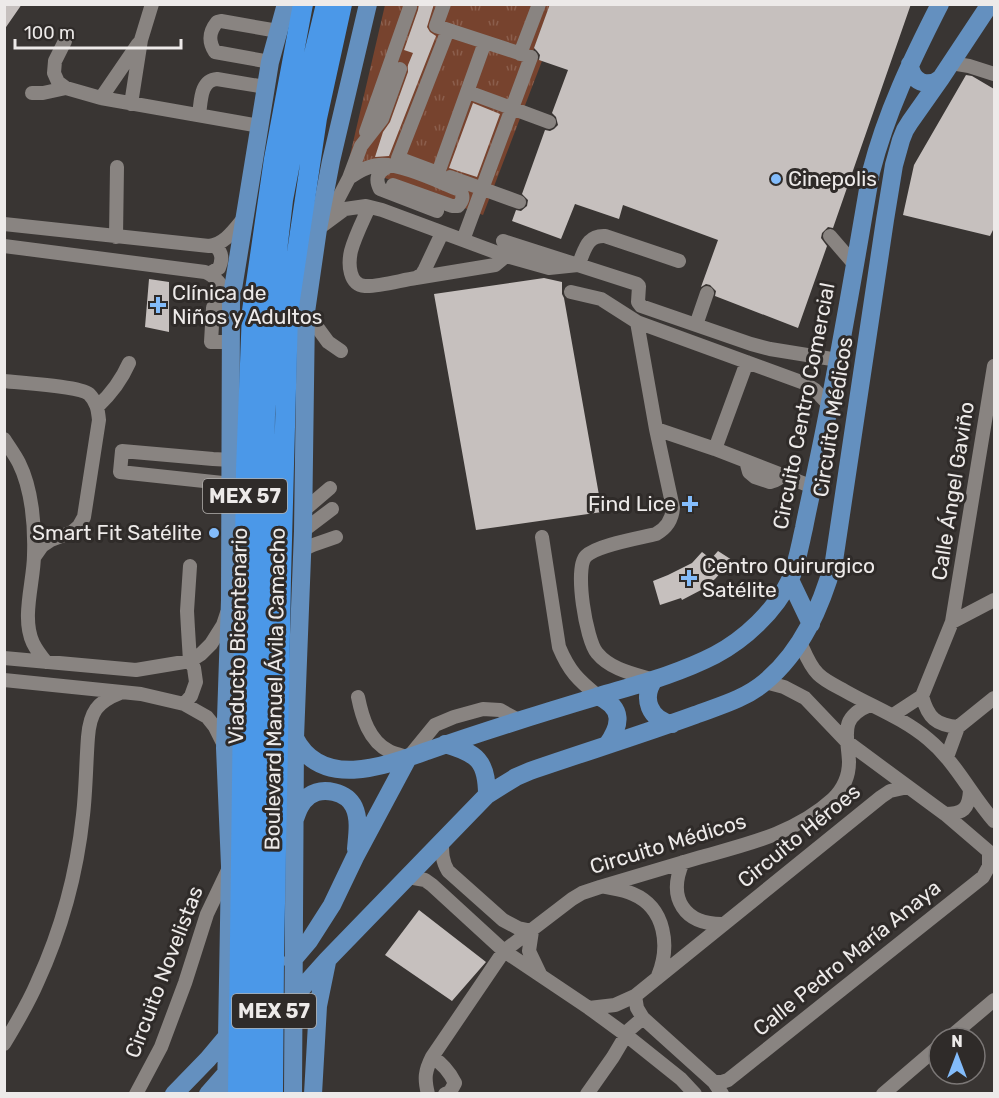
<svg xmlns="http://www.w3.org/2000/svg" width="999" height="1098" font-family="Rubik,sans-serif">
  <defs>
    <pattern id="grass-tufts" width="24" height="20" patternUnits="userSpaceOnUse" patternTransform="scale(1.5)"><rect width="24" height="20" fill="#77432e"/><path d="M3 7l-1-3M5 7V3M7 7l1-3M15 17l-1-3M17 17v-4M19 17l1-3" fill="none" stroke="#8b5e4c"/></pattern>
  </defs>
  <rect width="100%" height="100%" fill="#393533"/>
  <path fill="url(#grass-tufts)" d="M385,5h165l-19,52 11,4 -59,154 -135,-51z"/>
  <path fill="#c6c0be" d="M4,4h18l-18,26z
    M419,4h15l-7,23 3,5 6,4 -47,120 -14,1 8,-25 7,-10 18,-50v-7l5,-12 -9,-3 14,-40z
    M550,4h361l-78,224 -5,-1 -6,6 -1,5 6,8 -29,82 -83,-32 1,-5 -6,-6 -4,-1 -5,3 17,-47 -95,-35 -4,14 -44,-15 -14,35 -49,-18 4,-11 5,1 6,-5 1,-6 -6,-6 23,-64 5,1 4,-2 4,-4 -2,-8 -4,-4 16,-43 -29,-10 1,-5 -3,-4 -3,-3z
    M966,75l6,1 22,13v139l-4,8 -87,-21 11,-50z
    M473,103l27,11 -23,63 -28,-9z
    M544,278l18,4v12l2,4 38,214 -126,18 -42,-236z
    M149,279l20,3v50l-24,-5z
    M718,551l14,9 -17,19 -12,10 -21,11 -1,-2 -21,7 -7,-24 15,-6 24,-12 10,-11 9,7z
    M419,910l67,52 -34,39 -67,-46z"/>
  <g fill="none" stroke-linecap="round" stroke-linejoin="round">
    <path stroke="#898481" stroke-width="14" d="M444,4l-8,22 95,31 -68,183
      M448,30l-50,128 40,15 47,-131
      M65,41l-10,20 -1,12 4,9 8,6 35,10 158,28
      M520,54l19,-50
      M270,62l-55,-10c-7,-11 -6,-20 2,-30l4,-1 57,10
      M951,63l18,3 25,8
      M468,92l81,30
      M32,93h11l23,-5
      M101,98l37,-54
      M131,104l10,-64 11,-36
      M199,115c2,-13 1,-35 18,-36l48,8
      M366,132l44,-125
      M389,166c-10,5 -15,11 -9,23l57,22
      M450,177l69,25
      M349,178c9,-6 18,-12 30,-13 22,-2 60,17 81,25 4,7 3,10 -2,16h-6l-59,-21
      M369,207c-6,14 -14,29 -18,44 -3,13 -2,34 14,35 13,1 37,-6 51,-8l6,-4 3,-5 17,-36
      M326,222l23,-44 12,-32 21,-27 18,-50
      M4,224l205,22c16,-2 25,-16 35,-28
      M318,229l27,-20 21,-3 16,4 124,46 43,12 29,-3 59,19 2,2 -1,16 3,4 110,38 19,5 68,11
      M830,236l25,29
      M116,237l1,-70
      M503,241l75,24c7,-14 8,-30 27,-29l74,25
      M4,246l201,26c13,5 19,18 26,29
      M210,273l9,-5c4,-9 3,-16 -4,-22
      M416,278l79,-13 11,-9
      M571,292l30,7 36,23 167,61 11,7 15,16
      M231,305l-18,3 -2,34h20
      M306,312l22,30 13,9
      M637,322l19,107 17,79c-1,12 -6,20 -17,26 -16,4 -59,11 -70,22 -12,12 0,84 11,97 14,17 37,21 57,27
      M696,325l11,-32
      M4,381c16,2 75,5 85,13 8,8 9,16 10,26l-15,97 -5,9 -7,6 -21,8 -9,6 -7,10
      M98,406c14,-13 23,-25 31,-43
      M656,429l59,20 98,38
      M4,439c5,8 11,16 15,24 13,26 16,63 15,92 0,26 -13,63 -1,88 3,6 8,13 13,19
      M715,449l32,-87
      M232,460l-19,-1 -91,-8 -2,21 112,12
      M746,461l3,11 6,5 15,5 6,-2 7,-4
      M303,511l27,-23
      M303,531l29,-22
      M542,537l17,110c10,24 19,33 39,49
      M302,550l11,-5 23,-8
      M952,622l42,-22
      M800,642c5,11 9,23 18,32 7,7 18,12 27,17 28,16 58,27 83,48 28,23 43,56 66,82
      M4,658l132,12 54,-9 11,-7 10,-10 12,-19 4,-12
      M4,680l137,14 43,10 23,13 8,10 9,18
      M765,682l19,5 21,11 41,43 99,73 49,42
      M922,696c6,22 14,29 36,31
      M358,697c4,20 11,44 31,54 6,3 13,4 19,7l27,-33 19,-8 29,-8 17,1 20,11
      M184,704l7,-8 5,-14 -2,-14 -4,-7 -2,-32 -1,-18 3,-45
      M893,715l29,-19 30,-74 42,-256
      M947,757l11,-30 36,-29
      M945,814c18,0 24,-5 25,-24
      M442,841c0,12 0,20 6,30l55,49 15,8 14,3
      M683,862c-16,36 1,63 41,62
      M408,877l17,3 7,5 72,66 85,57 37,27 55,44 14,15
      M605,887c10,2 19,3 28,7 33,14 37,53 25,82
      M532,931l-3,20 11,23
      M635,996l2,12 6,10 71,64 8,12
      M589,1008l26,-3 20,-9 246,-199 9,-6 18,-4
      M949,1038l45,-38
      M4,1044c12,-20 24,-40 33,-61 24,-52 40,-111 46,-168 3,-26 3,-52 5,-78 2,-25 9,-35 32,-44
      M432,1057c11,7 17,14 23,26l-5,9 -5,2
      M714,1082h8l6,-2 255,-203 6,-11v-14
      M136,1094l25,-47 24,-64 22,-69 22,-46
      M428,1094c-4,-16 -3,-23 4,-37l72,-106 68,-52 10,-6 18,-6c34,-10 67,-20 101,-30 47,-13 95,-24 132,-58 10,-10 16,-23 16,-37 -1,-26 -11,-44 21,-57
      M587,1094l26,-37 16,-27 14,-12
      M883,1094l56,-48"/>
    <path stroke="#6490bf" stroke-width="18" d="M910,64c1,18 18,25 31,14
      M790,580l21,44
      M654,680c-13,18 -4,40 18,44
      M598,696c26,12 23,29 9,49
      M295,738c26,52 90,28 132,13 57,-20 115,-38 172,-55 40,-12 79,-22 116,-41 30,-16 60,-44 75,-75 7,-16 10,-35 14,-52 4,-21 9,-42 13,-62 21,-98 37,-196 54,-294 15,-59 41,-113 69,-168
      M445,744c32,9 42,17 42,51
      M295,819c3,-9 6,-17 14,-23 14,-10 38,-4 45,11 6,13 3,29 2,42
      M292,961l17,-20 23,-36 23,-48 53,-99
      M267,1027l60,-67 160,-165 29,-18 14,-6c55,-19 110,-36 165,-56 24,-9 50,-16 70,-33 37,-31 56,-75 69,-121l51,-341 9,-55 7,-25 4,-10 5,-8 31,-44 49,-74
      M174,1094l34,-35 21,-25
      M208,1094l37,-42
      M226,1094l4,-228 -5,-118 5,-148 1,-299 39,-239 16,-58
      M293,1094l2,-356 8,-207 3,-219 12,-83 13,-68 37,-157
      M313,1094l5,-88 9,-44"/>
    <path stroke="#4b98e8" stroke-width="20" d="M238,1094l8,-624 6,-159 22,-152 29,-155
      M257,1094l2,-118 -1,-125 5,-263 2,-174 7,-121 11,-93 16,-84 27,-112
      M273,1094l1,-136 7,-380 7,-265 29,-195 25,-114"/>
  </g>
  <g fill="#83bcfb" stroke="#2f2b29" stroke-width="2">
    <circle cx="776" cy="179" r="6"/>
    <path d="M155 296h6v6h6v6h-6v6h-6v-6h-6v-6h6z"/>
    <path d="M687 495h6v6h6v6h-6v6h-6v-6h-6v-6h6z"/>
    <circle cx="214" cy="533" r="6"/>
    <path d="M686 569h6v6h6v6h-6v6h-6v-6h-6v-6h6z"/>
  </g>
  <g text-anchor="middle" stroke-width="6" stroke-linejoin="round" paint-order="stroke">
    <g fill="#2f2b29" stroke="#b4b1af" stroke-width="1.5">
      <rect x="203" y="479" width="84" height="34" rx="4.5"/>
      <rect x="232" y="994" width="84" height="34" rx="4.5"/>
    </g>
    <g font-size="20" font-weight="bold" fill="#edeae9">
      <text x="245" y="503">MEX 57</text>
      <text x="274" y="1018">MEX 57</text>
    </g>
    <g font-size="21" fill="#edeae9" stroke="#2f2b29" text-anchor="start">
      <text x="788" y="186">Cinepolis</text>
      <text x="172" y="300">Clínica de<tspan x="172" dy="24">Niños y Adultos</tspan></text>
      <text x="676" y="511" text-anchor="end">Find Lice</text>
      <text x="202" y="540" text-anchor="end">Smart Fit Satélite</text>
      <text x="702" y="573">Centro Quirurgico<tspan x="702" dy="24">Satélite</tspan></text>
    </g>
    <g font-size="21" fill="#edeae9" stroke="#2f2b29">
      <text transform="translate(804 406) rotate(-79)" y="7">Circuito Centro Comercial</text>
      <text transform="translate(833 417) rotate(-81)" y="7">Circuito Médicos</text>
      <text transform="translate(953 491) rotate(-81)" y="7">Calle Ángel Gaviño</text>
      <text transform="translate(238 636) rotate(-89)" y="7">Viaducto Bicentenario</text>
      <text transform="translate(275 689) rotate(-89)" y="7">Boulevard Manuel Ávila Camacho</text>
      <text transform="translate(799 836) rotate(-39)" y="7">Circuito Héroes</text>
      <text transform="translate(668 844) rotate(-17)" y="7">Circuito Médicos</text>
      <text transform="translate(847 958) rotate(-39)" y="7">Calle Pedro María Anaya</text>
      <text transform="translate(164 972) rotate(-69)" y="7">Circuito Novelistas</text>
    </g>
  </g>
  <rect width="999" height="1098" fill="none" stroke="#edeae9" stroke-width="12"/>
  <g transform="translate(957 1056)"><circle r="28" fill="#2f2b29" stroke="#7b7776" stroke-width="1.5"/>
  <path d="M0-4.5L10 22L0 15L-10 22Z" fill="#83bcfb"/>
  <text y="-9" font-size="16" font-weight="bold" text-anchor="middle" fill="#edeae9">N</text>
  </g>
  <path d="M15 39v9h166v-9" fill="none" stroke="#edeae9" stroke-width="3"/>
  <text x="24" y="39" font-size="18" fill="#edeae9" stroke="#2f2b29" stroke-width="4.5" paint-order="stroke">100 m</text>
</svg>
